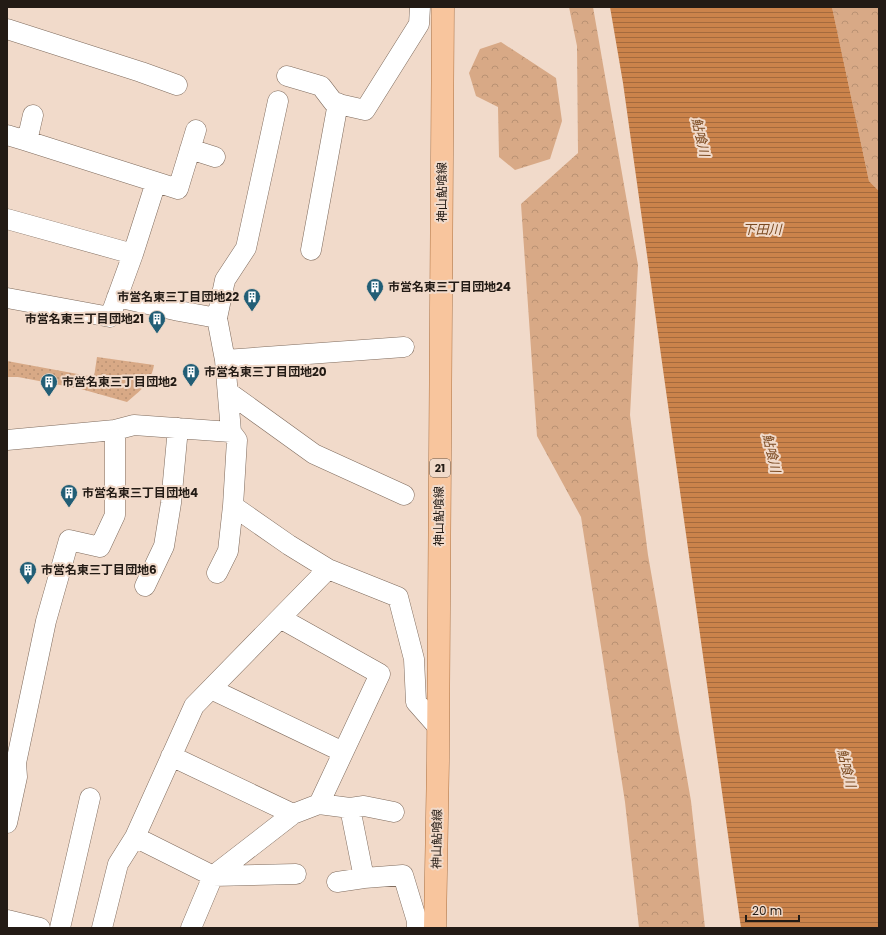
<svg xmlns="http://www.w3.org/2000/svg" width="886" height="935" font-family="Poppins,'Noto Sans JP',sans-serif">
  <defs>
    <pattern id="grass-dots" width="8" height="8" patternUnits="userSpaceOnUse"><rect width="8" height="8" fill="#d8a986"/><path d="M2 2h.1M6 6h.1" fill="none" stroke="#b99173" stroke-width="1.8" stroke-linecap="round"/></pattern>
    <pattern id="forest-crowns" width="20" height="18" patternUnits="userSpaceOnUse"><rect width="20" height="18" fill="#d8a986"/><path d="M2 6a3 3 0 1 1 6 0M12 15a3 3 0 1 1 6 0" fill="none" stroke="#b99173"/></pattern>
    <pattern id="water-rules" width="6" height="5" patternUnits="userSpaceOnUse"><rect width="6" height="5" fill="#cb834b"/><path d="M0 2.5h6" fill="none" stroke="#a46a3d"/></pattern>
  </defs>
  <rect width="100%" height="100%" fill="#f1daca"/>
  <path fill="url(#grass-dots)" d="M97,357l57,8c-3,18 -14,26 -27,37l-46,-13 -63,-12h-11v-16l87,16z"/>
  <path fill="url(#forest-crowns)" d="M569,7h24l45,258 -8,150 18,140 43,246 14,127h-66l-14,-126 -44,-285 -44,-81 -16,-232 57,-51 -1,-107z
    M832,7h47v184l-10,-10z
    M501,42l55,36 6,43 -12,38 -35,11 -16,-13 -1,-50 -22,-11 -7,-23 11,-24z"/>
  <path fill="url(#water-rules)" d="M610,7h222l37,174 10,10v737h-138l-118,-845z"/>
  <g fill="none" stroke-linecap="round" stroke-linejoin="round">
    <defs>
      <path id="minor" d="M7,29l134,43 36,13
        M287,76l34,10 13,17 31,7 54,-86 1,-17
        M7,135l20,6 6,-26
        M27,141l151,48 18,-59
        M190,149l25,8
        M7,219l126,35 23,-72
        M311,250l27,-147
        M117,297l62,14 38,7 8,-38 21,-32 32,-147
        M7,298l103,19 23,-63
        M217,318l8,42 179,-13
        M228,392l86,62 90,41
        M231,432l6,8 -4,66 56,39 39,24 70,28 16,62 2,43 22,25
        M7,440l108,-10 19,-5 97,7 -6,-72
        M217,573l11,-22 5,-45
        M145,586l19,-40 7,-43 7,-75
        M280,618l100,56 -61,130 -26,10 -80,62 -78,-39 59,-131 134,-137
        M211,689l132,63
        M171,756l122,58
        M319,804l31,4 14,70 -27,4
        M350,808l14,-2 30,6
        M7,823l10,-46 -1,-14 30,-142 23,-81 31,7 15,-32v-85
        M364,878l39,-3 14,46v7
        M7,920l33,8
        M60,928l30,-130
        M102,928l16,-64 17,-27
        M191,928l22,-52 83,-2"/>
      <path id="major" d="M435,928l3,-167 5,-754"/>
    </defs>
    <use href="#minor" stroke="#7f6b5d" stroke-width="21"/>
    <use href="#major" stroke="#ab7142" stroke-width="23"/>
    <use href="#minor" stroke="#fff" stroke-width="20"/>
    <use href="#major" stroke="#f8c59d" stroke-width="22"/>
  </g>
  <defs>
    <symbol id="building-pin" viewBox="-11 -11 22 30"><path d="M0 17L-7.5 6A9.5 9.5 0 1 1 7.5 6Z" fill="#225e76" stroke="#f1daca"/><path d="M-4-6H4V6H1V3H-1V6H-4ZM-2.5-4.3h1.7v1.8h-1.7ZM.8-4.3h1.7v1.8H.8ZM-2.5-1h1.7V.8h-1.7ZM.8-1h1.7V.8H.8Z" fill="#fff"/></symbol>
  </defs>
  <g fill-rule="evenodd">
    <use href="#building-pin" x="365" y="277" width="20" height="27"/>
    <use href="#building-pin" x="242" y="287" width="20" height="27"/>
    <use href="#building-pin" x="147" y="309" width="20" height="27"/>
    <use href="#building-pin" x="181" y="362" width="20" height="27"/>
    <use href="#building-pin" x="39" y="372" width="20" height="27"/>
    <use href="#building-pin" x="59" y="483" width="20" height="27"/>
    <use href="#building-pin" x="18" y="560" width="20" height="27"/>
  </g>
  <g text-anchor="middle" stroke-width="4" stroke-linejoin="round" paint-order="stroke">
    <rect fill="#f1daca" stroke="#61544b" stroke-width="1" x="430" y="459" width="20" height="18" rx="3"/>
    <g font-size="11" font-weight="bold" fill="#231b15">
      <text x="440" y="472">21</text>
    </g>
    <g font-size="12" fill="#231b15" stroke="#f1daca">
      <text transform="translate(442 192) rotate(-90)" y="4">神山鮎喰線</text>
      <text transform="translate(439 516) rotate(-90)" y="4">神山鮎喰線</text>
      <text transform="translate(437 839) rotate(-89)" y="4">神山鮎喰線</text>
    </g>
    <g font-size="12" font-weight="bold" fill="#231b15" stroke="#f1daca" text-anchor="start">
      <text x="388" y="291">市営名東三丁目団地24</text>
      <text x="239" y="301" text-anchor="end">市営名東三丁目団地22</text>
      <text x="144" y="323" text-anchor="end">市営名東三丁目団地21</text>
      <text x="204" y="376">市営名東三丁目団地20</text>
      <text x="62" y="386">市営名東三丁目団地2</text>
      <text x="82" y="497">市営名東三丁目団地4</text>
      <text x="41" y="574">市営名東三丁目団地6</text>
    </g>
    <g font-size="13" font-style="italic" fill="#7b4a21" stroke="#f1daca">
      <text transform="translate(701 137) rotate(77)" y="5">鮎喰川</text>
      <text x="762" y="234">下田川</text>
      <text transform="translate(772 453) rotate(77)" y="5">鮎喰川</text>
      <text transform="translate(847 768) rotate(76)" y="5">鮎喰川</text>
    </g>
  </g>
  <rect width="886" height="935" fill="none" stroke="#231b15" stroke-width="16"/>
  <path d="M746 915v6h53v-6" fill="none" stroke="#231b15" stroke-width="2"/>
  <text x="752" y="915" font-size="12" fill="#231b15" stroke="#f1daca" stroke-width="3" paint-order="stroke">20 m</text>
</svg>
